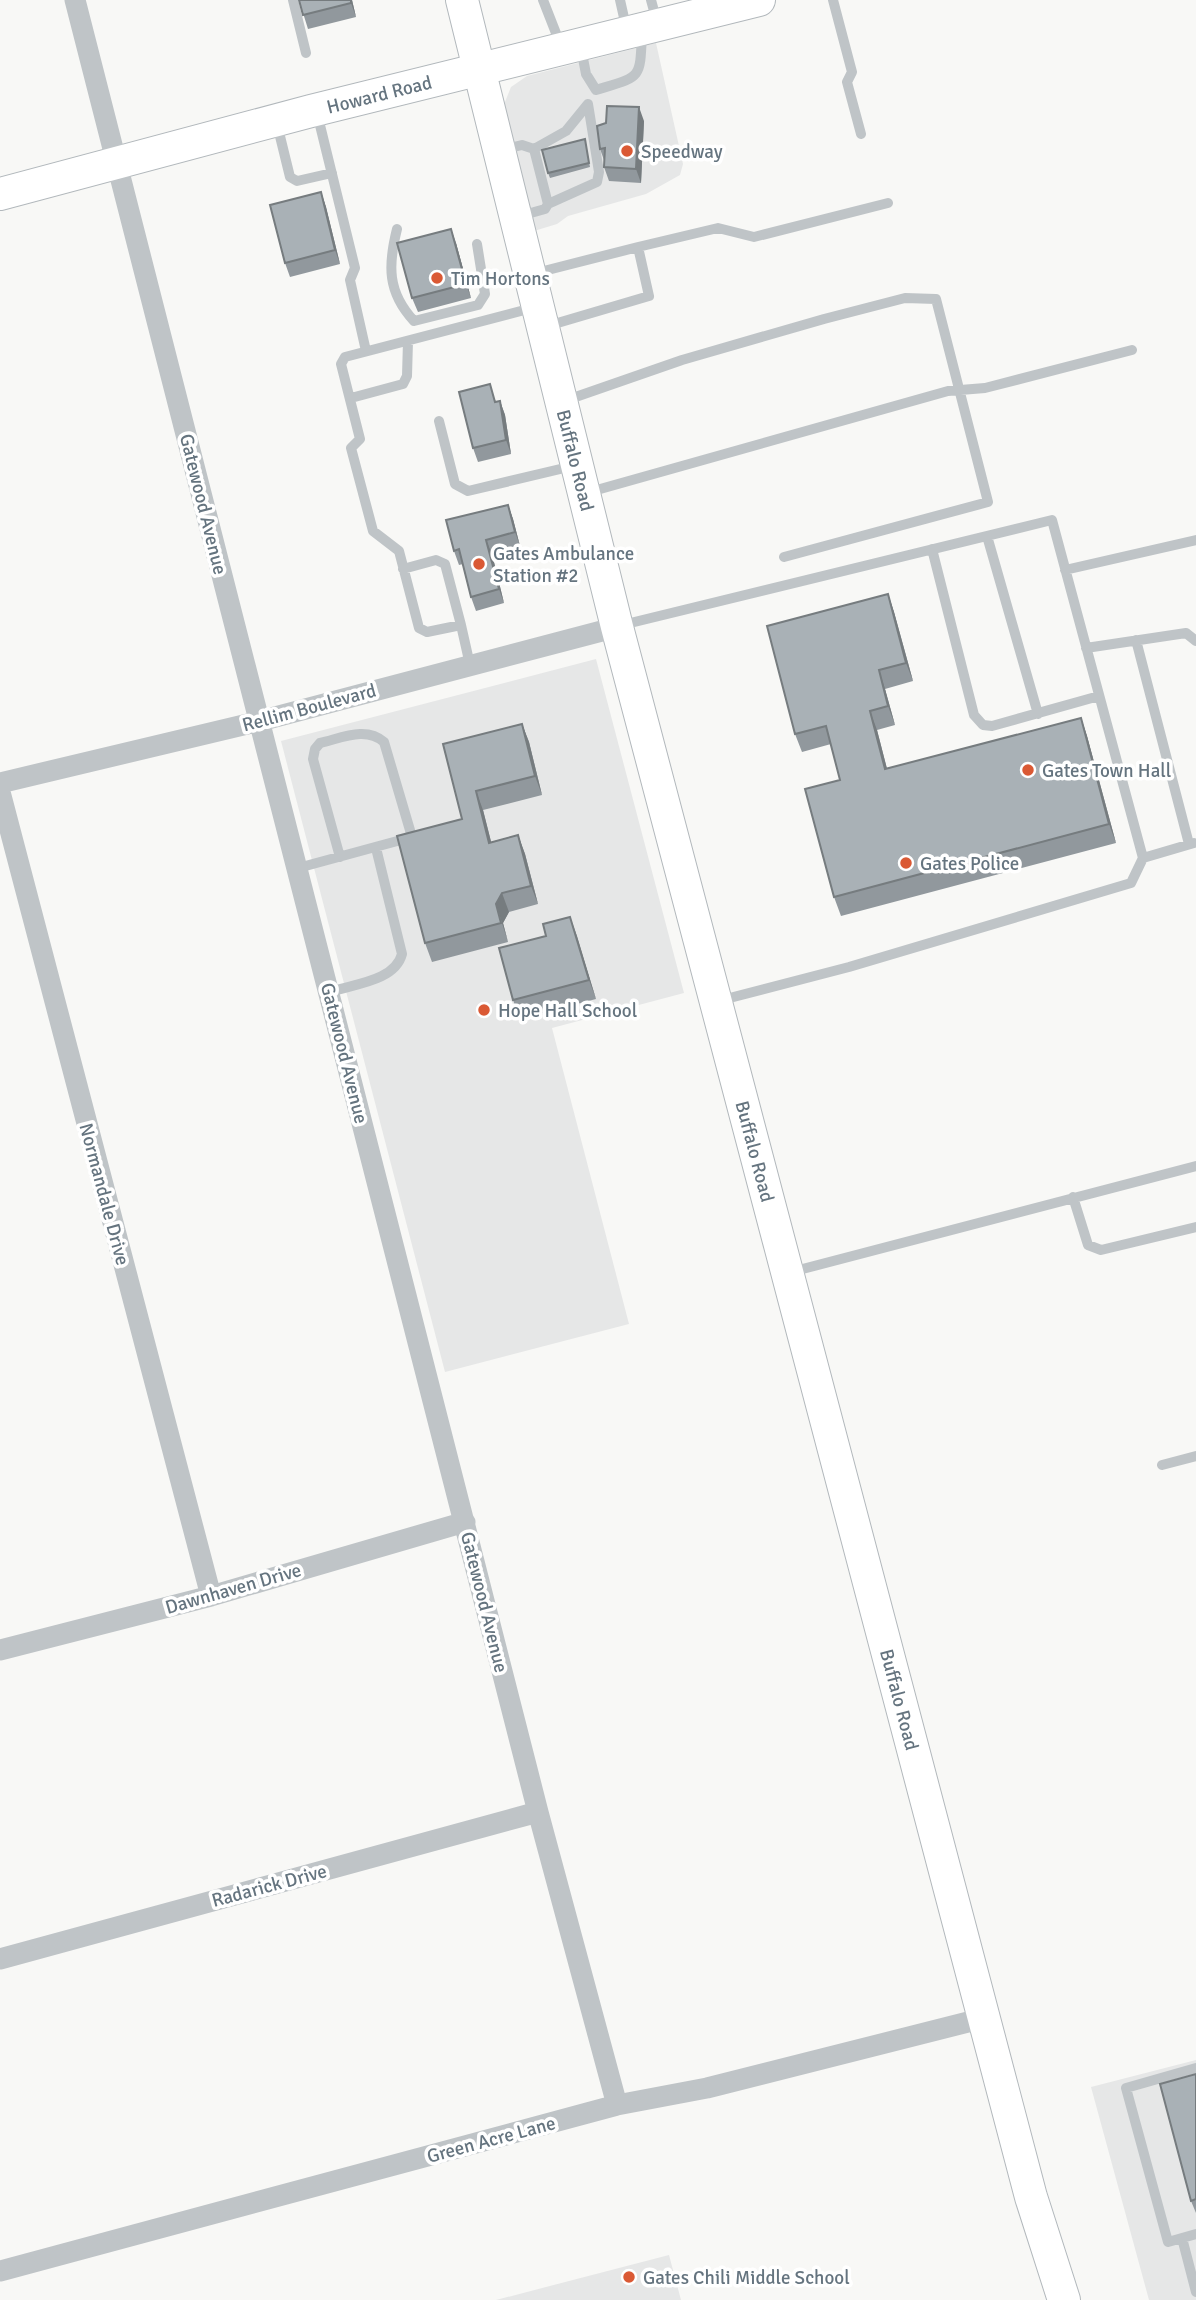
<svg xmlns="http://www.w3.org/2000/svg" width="1196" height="2300" font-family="Signika,sans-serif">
  <rect width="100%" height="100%" fill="#f8f8f6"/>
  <path fill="#e6e7e7" d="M656,43l27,121 -3,11 -34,19 -78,22 -11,8 -23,7 -31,-124 8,-20 16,-11z
    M596,659l88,334 -132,35 77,296 -184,48 -164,-631z
    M1196,2060v240h-47l-58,-213z
    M669,2255l12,45h-185z"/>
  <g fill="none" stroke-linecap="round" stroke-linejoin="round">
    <defs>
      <g id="secondary">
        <path id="s1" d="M462,0l155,627 414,1570 33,103"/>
        <path id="s2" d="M0,194l311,-83 448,-111"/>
      </g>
    </defs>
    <use href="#secondary" stroke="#b2b8bc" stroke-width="34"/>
    <path stroke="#bfc4c7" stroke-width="10" d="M293,0l13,53
      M543,0l18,46
      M620,0l7,31
      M651,0l6,22
      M833,0l19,72 -5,10 14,52
      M581,48l5,26 10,16c46,-14 44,-10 46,-58
      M317,113l38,155 -5,12 16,71
      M277,124l13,53 7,4 35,-8
      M534,149l32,-18 22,-27
      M501,150l21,-5 12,4 14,55 -3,5 -25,7
      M548,204l49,-22 2,-10 -11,-68
      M397,229c-9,36 -10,63 17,92l64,-16 7,-11 -8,-50
      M532,274l106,-27
      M544,327l105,-31 -11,-49 80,-19 36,9 134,-34
      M351,398l52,-14 4,-8 1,-35
      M564,401l118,-41 142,-41 81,-21 31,1 52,203 -204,55
      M439,421l16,63 13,7 105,-25
      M586,493l362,-102 37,-3 147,-38
      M987,536l51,178
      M932,549l42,166 9,10 9,1 107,-30
      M403,569l33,-9 9,4 16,61 -34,7 -8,-4 -20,-77 -26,-20 -22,-83 9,-9 -19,-75 4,-7 191,-50
      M1065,570l131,-30
      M461,625l9,40
      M618,626l434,-106 91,338 -12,25 -282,84 -131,34
      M1136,640l53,204
      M1086,648l100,-15 10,8
      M1143,858l51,-15
      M298,868l114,-31 -28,-95c-18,-16 -42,-4 -64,1l-5,6 -2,10 27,98
      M330,992c24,-8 65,-11 72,-38l-26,-106
      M1073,1197l15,48 13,5 95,-23
      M791,1272l405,-106
      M1162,1465l34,-9
      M1196,2068l-70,20 42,154 28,-8
      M1182,2238l14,54"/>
    <path stroke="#bfc4c7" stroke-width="21" d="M75,0l463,1812 79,293
      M0,783l260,-62 357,-94
      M0,792l211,804
      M0,1650l211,-54 254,-74
      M0,1959l538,-147
      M0,2271l617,-166 90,-17 277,-70"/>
    <use href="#secondary" stroke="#fff" stroke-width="32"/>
  </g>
  <path fill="#91989d" d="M299,0h53l4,17 -48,12z
    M644,121l-3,62 -32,-2 -5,-14v-7l-4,-11 6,-26z
    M585,139l5,28 -40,11 -2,-5z
    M321,192l5,15 14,57 -50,13 -5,-14z
    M456,243l15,55 -53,14 -6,-14z
    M496,401h4l5,14 6,39 -33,8 -5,-14z
    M508,505l5,14 7,27 -28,8 12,49 -28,8 -5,-14 -8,-33 -4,1 -5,-14z
    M888,594l6,18 19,69 -28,8 10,36 -18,5 10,39 194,-51 6,18 29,107 -275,73 -7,-19 6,-117 -9,-36 -29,8 -7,-18z
    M522,724l7,18 13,53 -59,15 8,32 27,-7 7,19 13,50 -29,8 -6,11 5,19 -76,20 -7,-19 37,-124 -19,-75z
    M570,917l26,82 -76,20 -7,-19 33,-64z
    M1196,2074v139l-5,-12z"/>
  <path fill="#767c7f" d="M351,0h1l4,17 -5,-14z
    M639,107l5,14 -3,62 -5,-14z
    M321,192l5,15 14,57 -5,-14z
    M451,229l5,14 15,55 -5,-14z
    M500,401l5,14 6,39 -5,-14z
    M508,505l5,14 7,27 -5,-14z
    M486,540l6,14 12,49 -5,-14z
    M888,594l6,18 19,69 -7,-18z
    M879,670l6,19 10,36 -7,-19z
    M870,711l7,19 15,58 -7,-19z
    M1081,718l6,18 29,107 -7,-19z
    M522,724l7,18 13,53 -7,-19z
    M476,791l7,19 13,51 -7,-18z
    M518,835l7,19 13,50 -7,-18z
    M502,893l7,19 -6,11 5,19 -12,-38z
    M570,917l7,19 19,63 -7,-19z"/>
  <path fill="#a9b1b6" stroke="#767c7f" stroke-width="2" d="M299,0h52v3l-48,12z
    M607,106l32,1 -3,62 -32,-2 1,-19 -5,1 -3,-23 9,-3z
    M585,139l4,24 -41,10 -6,-23z
    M321,192l14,58 -50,13 -15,-58z
    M451,229l15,55 -54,14 -15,-55z
    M490,384l5,18 5,-1 6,39 -33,8 -14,-56z
    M508,505l7,27 -29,8 13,49 -28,8 -12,-48 -5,2 -8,-31z
    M888,594l18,69 -27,7 9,36 -18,5 15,58 196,-51 28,106 -275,73 -29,-108 35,-9 -14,-54 -31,8 -28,-108z
    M522,724l13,52 -59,15 13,52 29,-8 13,51 -29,7 -6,11 5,19 -76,20 -28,-107 65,-17 -19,-75z
    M570,917l19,63 -76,20 -14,-52 47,-12 -3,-12z
    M1196,2074v125l-5,2 -31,-117z"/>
  <g fill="#da5934" stroke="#fff" stroke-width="2.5">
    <circle cx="627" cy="151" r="7"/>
    <circle cx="437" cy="278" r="7"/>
    <circle cx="479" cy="564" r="7"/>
    <circle cx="1028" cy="770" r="7"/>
    <circle cx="906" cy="863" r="7"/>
    <circle cx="484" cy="1010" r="7"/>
    <circle cx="629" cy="2277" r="7"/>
  </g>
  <g text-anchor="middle" stroke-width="7" stroke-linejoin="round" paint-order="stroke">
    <g font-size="19" fill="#65747f" stroke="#fff">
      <text dy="7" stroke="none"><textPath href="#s2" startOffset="392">Howard Road</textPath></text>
      <text dy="7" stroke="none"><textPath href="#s1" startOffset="474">Buffalo Road</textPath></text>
      <text transform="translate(204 504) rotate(76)" y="7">Gatewood Avenue</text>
      <text transform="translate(309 707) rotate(-15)" y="7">Rellim Boulevard</text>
      <text transform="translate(345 1053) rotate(76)" y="7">Gatewood Avenue</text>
      <text dy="7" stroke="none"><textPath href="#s1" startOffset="1188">Buffalo Road</textPath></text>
      <text transform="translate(105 1194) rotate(75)" y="7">Normandale Drive</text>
      <text transform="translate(233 1588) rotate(-16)" y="7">Dawnhaven Drive</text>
      <text transform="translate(485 1602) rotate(76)" y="7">Gatewood Avenue</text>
      <text dy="7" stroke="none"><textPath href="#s1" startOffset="1755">Buffalo Road</textPath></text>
      <text transform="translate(269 1885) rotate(-15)" y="7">Radarick Drive</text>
      <text transform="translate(491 2139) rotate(-15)" y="7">Green Acre Lane</text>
    </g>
    <g font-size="19" fill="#65747f" stroke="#fff" text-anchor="start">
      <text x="641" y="158">Speedway</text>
      <text x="451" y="285">Tim Hortons</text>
      <text x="493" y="560">Gates Ambulance<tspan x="493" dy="22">Station #2</tspan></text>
      <text x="1042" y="777">Gates Town Hall</text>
      <text x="920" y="870">Gates Police</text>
      <text x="498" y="1017">Hope Hall School</text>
      <text x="643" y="2284">Gates Chili Middle School</text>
    </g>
  </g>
</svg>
